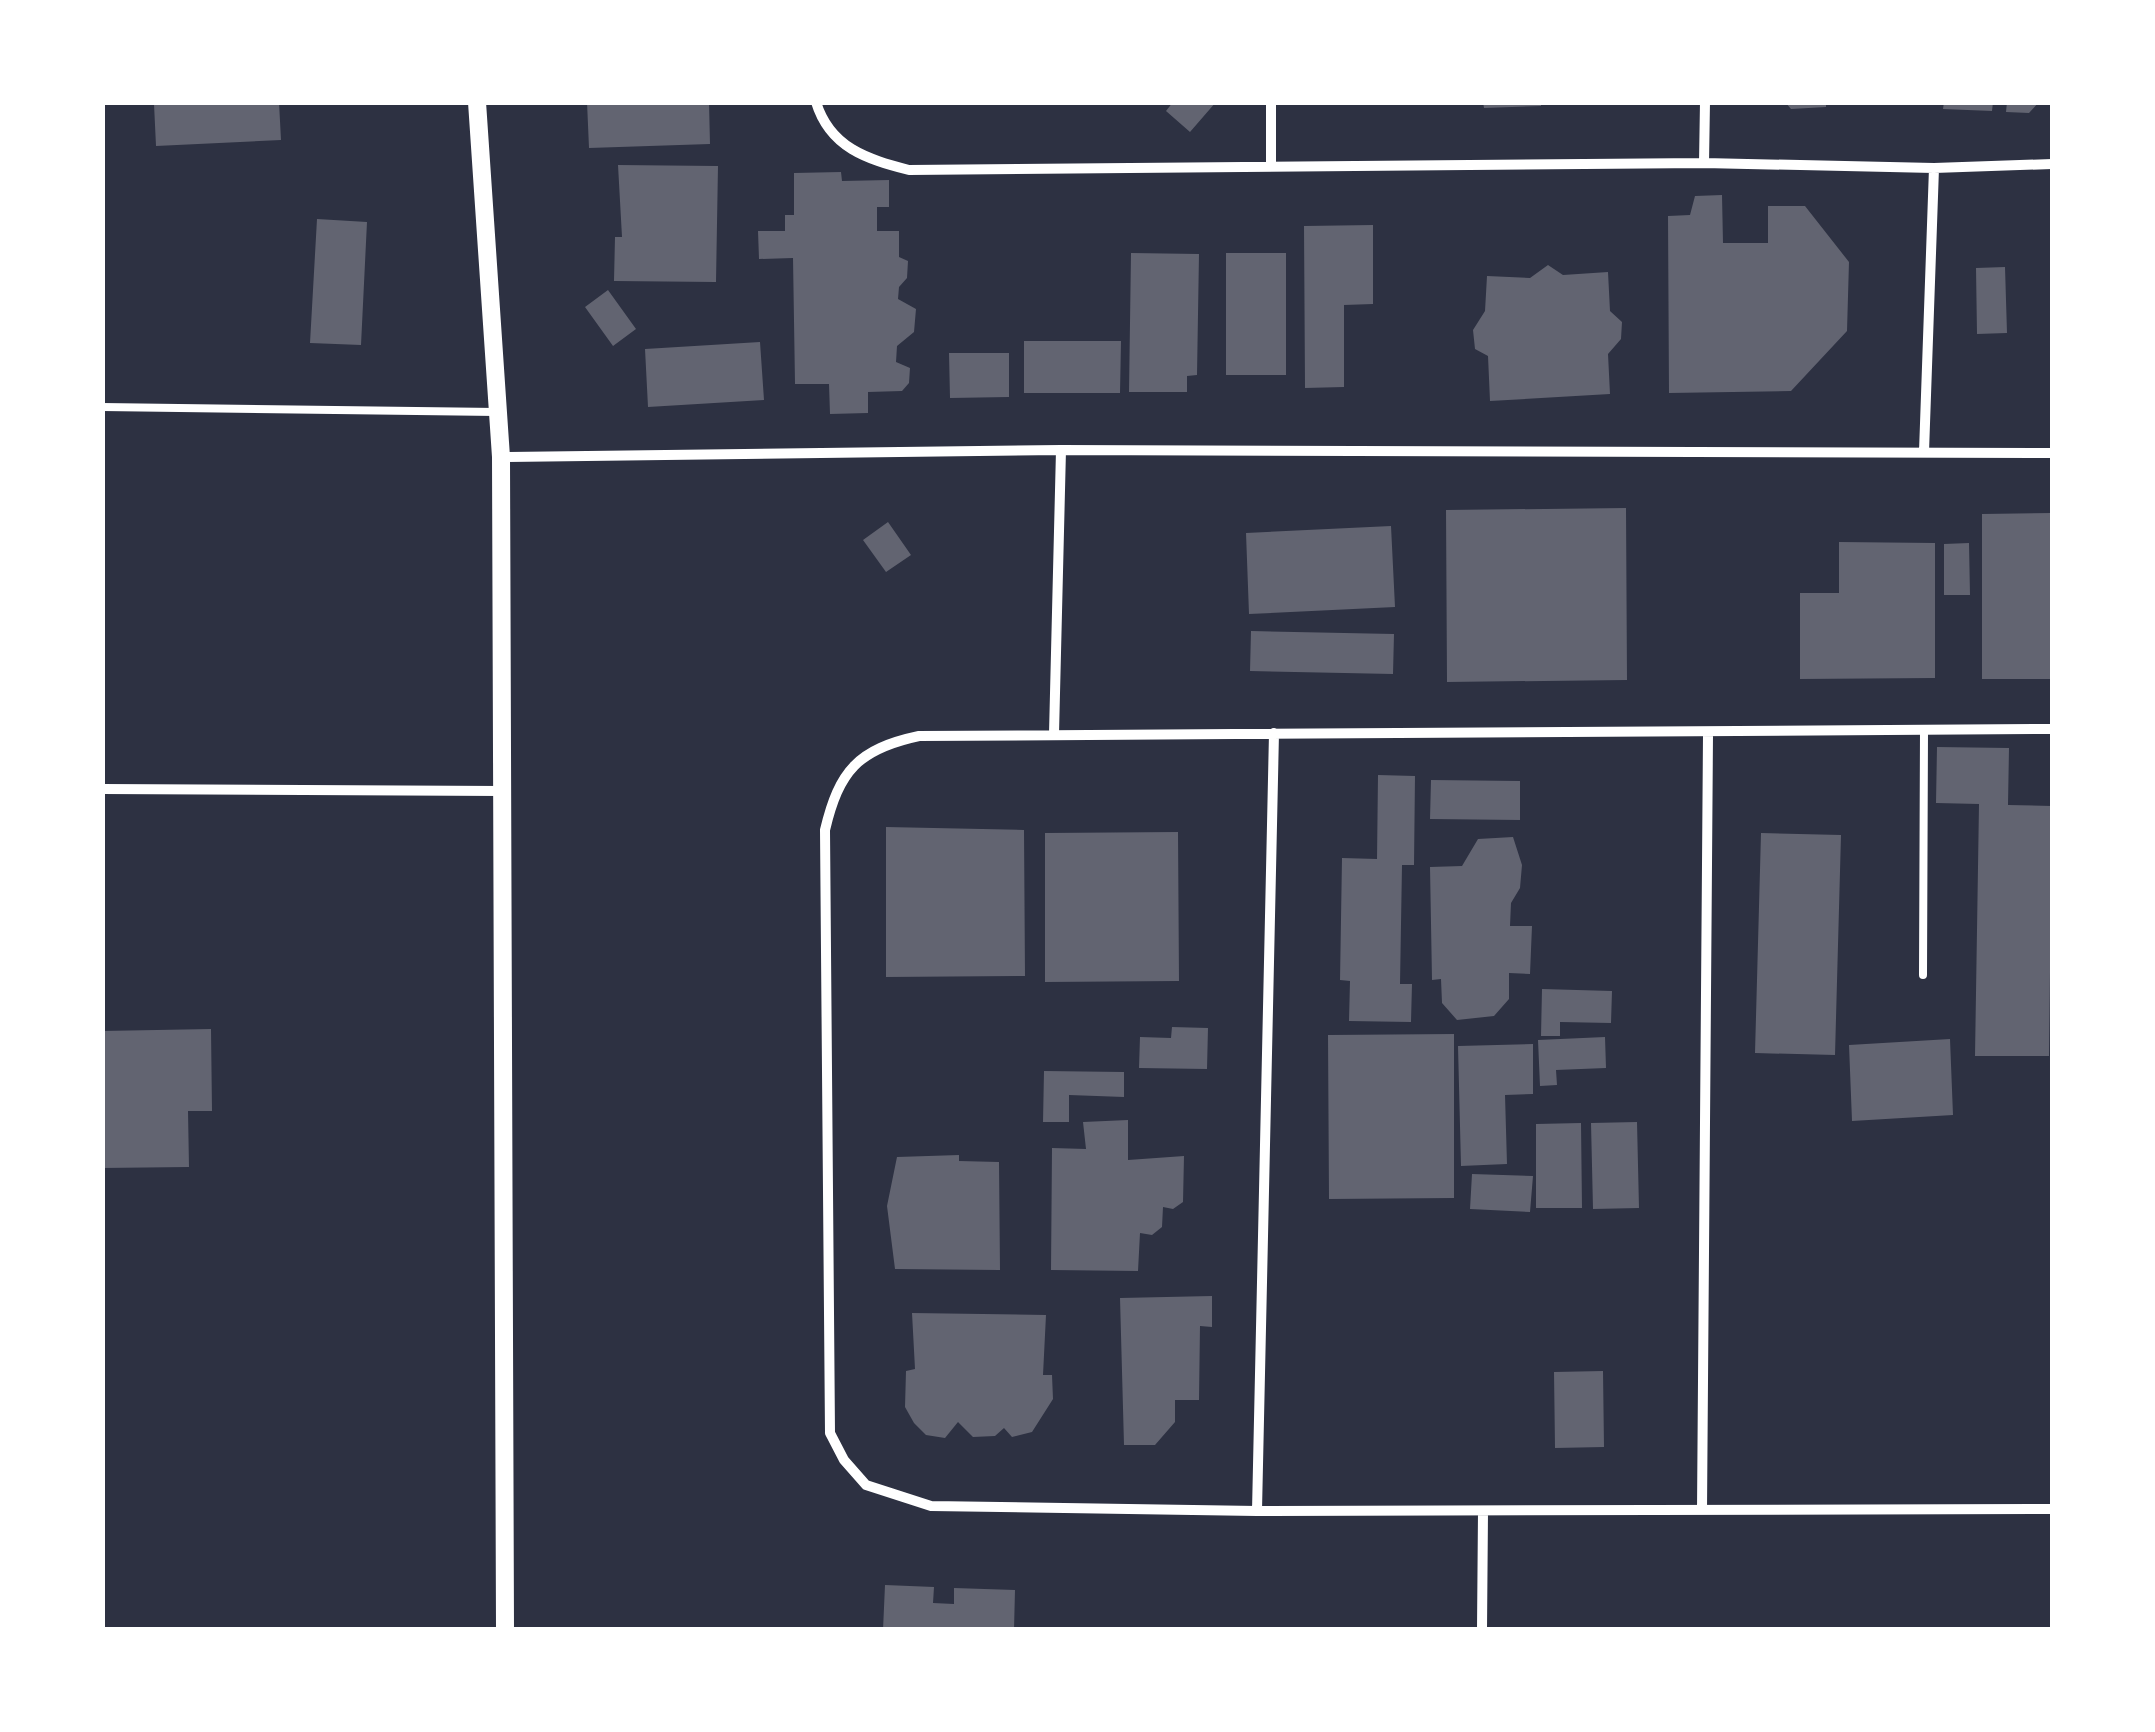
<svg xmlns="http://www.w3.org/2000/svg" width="2155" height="1732" font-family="'PT Serif',serif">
  <rect width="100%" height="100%" fill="#2d3142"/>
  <path fill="#626471" d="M279,102l2,38 -125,6 -2,-42z
    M587,102h122l1,42 -121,4z
    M1173,102h43l-26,30 -24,-21z
    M1483,102h58v4l-57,2z
    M1785,102h41v5l-35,2z
    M1944,102h49l-1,9 -49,-2z
    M2007,102h32l-10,11 -23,-1z
    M618,165l100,1 -2,116 -102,-1 1,-44h7z
    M841,172l1,9 47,-1v27h-12v24h22v26l9,4 -1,17 -8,9 -1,12 18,10 -2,23 -17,14 -1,16 14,6 -1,15 -7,8 -34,1v21l-38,1 -1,-30h-34l-2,-126 -34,1 -1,-28h27v-16h9v-42z
    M1722,195l1,48h45v-37h37l44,56 -2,69 -56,60 -122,2 -1,-177 22,-1 5,-19z
    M317,219l50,3 -6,123 -51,-2z
    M1373,225v79l-29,1v82l-39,1 -1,-162z
    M1131,253l68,1 -2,121 -10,1v16h-58z
    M1226,253h60v122h-60z
    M1548,265l15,10 45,-3 2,39 12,11 -1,17 -13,15 2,40 -120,7 -2,-45 -13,-7 -2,-19 12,-19 2,-35 43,2z
    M2005,267l2,66 -30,1 -1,-66z
    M608,290l28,39 -23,17 -28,-39z
    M1024,341h97l-1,52h-96z
    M760,342l4,58 -116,7 -3,-58z
    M949,353h60v44l-59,1z
    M1626,508l1,172 -180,2 -1,-172z
    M2052,513v166h-70v-165z
    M888,522l23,33 -25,17 -23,-32z
    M1391,526l4,81 -146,7 -3,-81z
    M1839,542l96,1v135l-135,1v-86h39z
    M1969,543l1,52h-26v-51z
    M1251,631l143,3 -1,40 -143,-3z
    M1937,747l72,1 -1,57 44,1 -3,250h-74l4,-252 -43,-1z
    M1378,775l37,1 -1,89h-12l-2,119h12l-1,38 -62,-1 1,-40 -10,-1 2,-122 35,1z
    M1431,780l89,1v39l-90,-1z
    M886,827l138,3 1,146 -139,1z
    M1178,832l1,149 -134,1v-149z
    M1761,833l80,2 -6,220 -80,-2z
    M1513,837l9,28 -2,23 -9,15 -1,23h22l-2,48 -21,-1v26l-15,17 -37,4 -15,-17 -1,-24 -9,1 -2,-113 32,-1 16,-27z
    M1542,989l70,2 -1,32 -51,-1v14h-19z
    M1172,1027l36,1 -1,41 -68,-1 1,-31 31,1z
    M211,1029l1,82h-24l1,56 -87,1v-137z
    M1454,1034v164l-125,1 -1,-164z
    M1605,1037l1,31 -50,2 1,15 -17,1 -2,-46z
    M1950,1039l3,76 -101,6 -3,-76z
    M1533,1044v50l-28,1 2,69 -46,2 -3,-120z
    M1044,1071l80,1v25l-55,-2v27h-26z
    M1128,1120v40l56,-4 -1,46 -10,7 -10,-2 -1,20 -10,8 -12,-2 -2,38 -87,-1 1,-122 34,1 -3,-27z
    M1637,1122l2,86 -46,1 -2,-86z
    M1581,1123l1,85h-46v-84z
    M959,1155v6l40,1 1,108 -105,-1 -8,-63 10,-49z
    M1472,1174l61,2 -3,36 -60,-3z
    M1212,1296v31l-12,-1 -1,74h-24v22l-20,23h-31l-4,-147z
    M912,1313l134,2 -3,60h9l1,24 -21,33 -20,5 -8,-9 -9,8 -22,1 -15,-15 -13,16 -19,-3 -12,-12 -9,-16 1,-36 9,-2z
    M1603,1371l1,76 -49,1 -1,-76z
    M885,1585l49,2 -1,16 21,1v-16l61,2 -1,40h-131z"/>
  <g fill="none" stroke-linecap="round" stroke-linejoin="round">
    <path stroke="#fff" stroke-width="8" d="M102,407l395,5
      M1923,975l1,-245"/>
    <path stroke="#fff" stroke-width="10" d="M816,102c14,46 51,57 93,68l795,-7 230,5 118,-4
      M1704,163l1,-61
      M1271,164v-62
      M1924,452l10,-284
      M501,457l560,-7 991,3
      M2052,729l-1133,7c-61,13 -80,35 -94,94l5,603 14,27 22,25 65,21 326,5 795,-2
      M1054,734l7,-284
      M102,789l400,2
      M1702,1510l6,-775
      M1257,1511l17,-778
      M1482,1630l1,-118"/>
    <path stroke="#fff" stroke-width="18" d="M477,102l24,355 4,1173"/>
  </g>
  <rect width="2155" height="1732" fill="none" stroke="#ffffff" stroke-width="210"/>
</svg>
